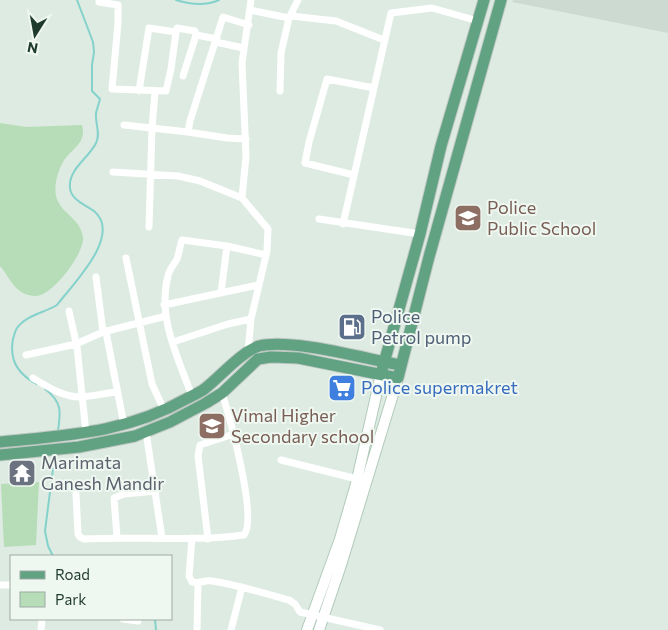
<svg xmlns="http://www.w3.org/2000/svg" width="668" height="630" font-family="Commissioner,sans-serif">
  <rect width="100%" height="100%" fill="#deebe2"/>
  <path fill="#cddad1" d="M513,0h155v33l-156,-31z"/>
  <path fill="#b6ddb7" d="M0,123l26,4 56,-2c4,14 -4,20 -13,29 -6,6 -10,15 -12,23 -9,37 22,34 26,60 2,15 -26,51 -40,57 -5,3 -13,2 -18,0 -12,-5 -17,-19 -25,-28z
    M39,482l-3,63 -32,2 -3,-63z"/>
  <g fill="none" stroke-linecap="round" stroke-linejoin="round">
    <path stroke="#84d2cb" stroke-width="2" d="M176,0c13,4 30,6 43,0
      M37,384c-18,-9 -28,-24 -24,-45 1,-3 2,-8 4,-11 9,-13 27,-15 40,-23 15,-20 66,-70 37,-94 -8,-6 -23,-11 -24,-23 -2,-19 19,-30 26,-45 5,-9 -1,-19 0,-30 1,-4 3,-10 4,-14l-8,-8v-26l2,-13 -1,-10 -16,-42
      M45,389c17,13 16,22 13,42
      M53,556l-5,-10 -3,-15 10,-78
      M155,619l1,11"/>
    <defs>
      <path id="secondary" d="M307,630l33,-91 16,-55 25,-110
        M319,630l22,-65 57,-187"/>
      <path id="primary" d="M382,370l38,-136 21,-88 43,-146
        M0,442c67,-7 126,-9 186,-43 6,-3 12,-6 17,-9 16,-12 38,-38 56,-44 33,-8 107,13 142,19
        M0,455l79,-8 56,-11 35,-14 36,-19 16,-10 36,-34 13,-2 27,1 100,20 31,-121 72,-257"/>
    </defs>
    <use href="#secondary" stroke="#b1cbbb" stroke-width="12"/>
    <use href="#primary" stroke="#c0c8c4" stroke-width="13"/>
    <path stroke="#fff" stroke-width="7" d="M99,0v2l19,3v18l-6,66 54,2 5,-22 5,-37
      M250,10l39,8
      M291,16l45,5 48,19
      M216,42l27,6
      M183,76l13,-41
      M139,91l10,-63 27,4 1,-4 18,3 1,4 21,4
      M280,91l1,-38 8,-35 9,-18
      M124,125l64,7
      M246,139l-19,-1 -39,-6 2,-11 33,-104 26,8
      M113,172l65,4 22,5 42,17
      M354,175l-49,-12 4,-21 18,-63 47,9
      M319,219l101,15
      M343,224l48,-211 41,-5 46,13
      M149,227l3,-99 3,-36
      M126,258l26,126 12,26
      M96,277l7,55
      M221,293l6,-47
      M164,305l94,-20
      M69,311l8,36 9,86
      M106,332l18,93
      M173,342l55,-18 23,-5
      M248,352l3,-33 16,-68 1,-22 -26,-31 4,-42 -4,-93 9,-63
      M26,355l50,-11 27,-12 63,-16
      M33,378c15,9 30,19 48,19 12,-1 25,-4 36,-5
      M192,396c-14,-38 -35,-79 -24,-120 1,-7 6,-11 9,-17 2,-6 3,-13 5,-19l45,6 39,9
      M146,432l16,106
      M281,460l76,19
      M76,494l2,40 2,3 4,2c53,-3 107,3 160,-4 14,-17 -15,-120 -22,-142
      M117,537l-3,-39 10,-4 32,-3
      M192,538l-3,38 3,6c7,2 12,-2 20,-1 26,4 52,12 77,19l6,4 5,8 80,18
      M208,539l-10,-83 2,-11 34,-11
      M0,585h11
      M123,619l15,2
      M41,630l1,-11
      M197,630l1,-47
      M231,630l11,-43"/>
    <use href="#secondary" stroke="#fff" stroke-width="10"/>
    <use href="#primary" stroke="#61a282" stroke-width="11"/>
  </g>
  <defs>
    <symbol id="school-square" viewBox="-11 -11 22 22"><rect x="-9" y="-9" width="18" height="18" rx="4" fill="#8d6e63" stroke="#eff7f1"/><path d="M0-5L7-2L0 1L-7-2ZM-4 1L0 2.5L4 1V4Q0 6-4 4Z" fill="#fff"/></symbol>
    <symbol id="fuel-square" viewBox="-11 -11 22 22"><rect x="-9" y="-9" width="18" height="18" rx="4" fill="#5c6f8a" stroke="#eff7f1"/><path d="M-5.5-6h7V0h2V4h1.3V-2.5L3-4.5l.8-.8L6-3V5H2.5V1h-1V6h-7ZM-4.2-4.7v3.2H.2V-4.7Z" fill="#fff"/></symbol>
    <symbol id="supermarket-square" viewBox="-11 -11 22 22"><rect x="-9" y="-9" width="18" height="18" rx="4" fill="#3f7fe0" stroke="#eff7f1"/><path d="M-6-5.5h2.5l.6 2H6L4.5 2H-2.5L-4.4-4H-6ZM-1.5 3.2a1.3 1.3 0 1 0 .1 0ZM3 3.2a1.3 1.3 0 1 0 .1 0Z" fill="#fff"/></symbol>
    <symbol id="temple-square" viewBox="-11 -11 22 22"><rect x="-9" y="-9" width="18" height="18" rx="4" fill="#6b7280" stroke="#eff7f1"/><path d="M0-6L5-2H3V0L6.5 2.5H4V6H1.5V3h-3V6H-4V2.5H-6.5L-3 0V-2H-5Z" fill="#fff"/></symbol>
  </defs>
  <g fill-rule="evenodd">
    <use href="#school-square" x="452" y="202" width="32" height="32"/>
    <use href="#fuel-square" x="336" y="311" width="32" height="32"/>
    <use href="#supermarket-square" x="326" y="372" width="32" height="32"/>
    <use href="#school-square" x="196" y="410" width="32" height="32"/>
    <use href="#temple-square" x="6" y="457" width="32" height="32"/>
  </g>
  <g text-anchor="middle" stroke-width="4" stroke-linejoin="round" paint-order="stroke">
    <g font-size="18" fill="#785e54" stroke="#eff7f1" text-anchor="start">
      <text x="487" y="214">Police<tspan x="487" dy="21">Public School</tspan></text>
      <text x="231" y="422">Vimal Higher<tspan x="231" dy="21">Secondary school</tspan></text>
    </g>
    <g font-size="18" fill="#4e5e75" stroke="#eff7f1" text-anchor="start">
      <text x="371" y="323">Police<tspan x="371" dy="21">Petrol pump</tspan></text>
    </g>
    <g font-size="18" fill="#366cbe" stroke="#eff7f1" text-anchor="start">
      <text x="361" y="394">Police supermakret</text>
    </g>
    <g font-size="18" fill="#5b616d" stroke="#eff7f1" text-anchor="start">
      <text x="41" y="469">Marimata<tspan x="41" dy="21">Ganesh Mandir</tspan></text>
    </g>
  </g>
  <rect x="10" y="555" width="162" height="65" fill="#eff7f1" stroke="#9caca3"/>
  <rect x="20" y="571" width="25" height="8" fill="#61a282" stroke="#9caca3"/>
  <text x="55" y="580" font-size="15" fill="#1f3b2d">Road</text>
  <rect x="20" y="592" width="25" height="15" fill="#b6ddb7" stroke="#9caca3"/>
  <text x="55" y="605" font-size="15" fill="#1f3b2d">Park</text>
  <g transform="translate(35 35) rotate(191)" stroke="#eff7f1" stroke-width="4" paint-order="stroke">
  <path d="M0-4L9 19L0 12L-9 19Z" fill="#1f3b2d"/>
  <text y="-8" font-size="14" font-weight="bold" text-anchor="middle" fill="#1f3b2d">N</text>
  </g>
</svg>
